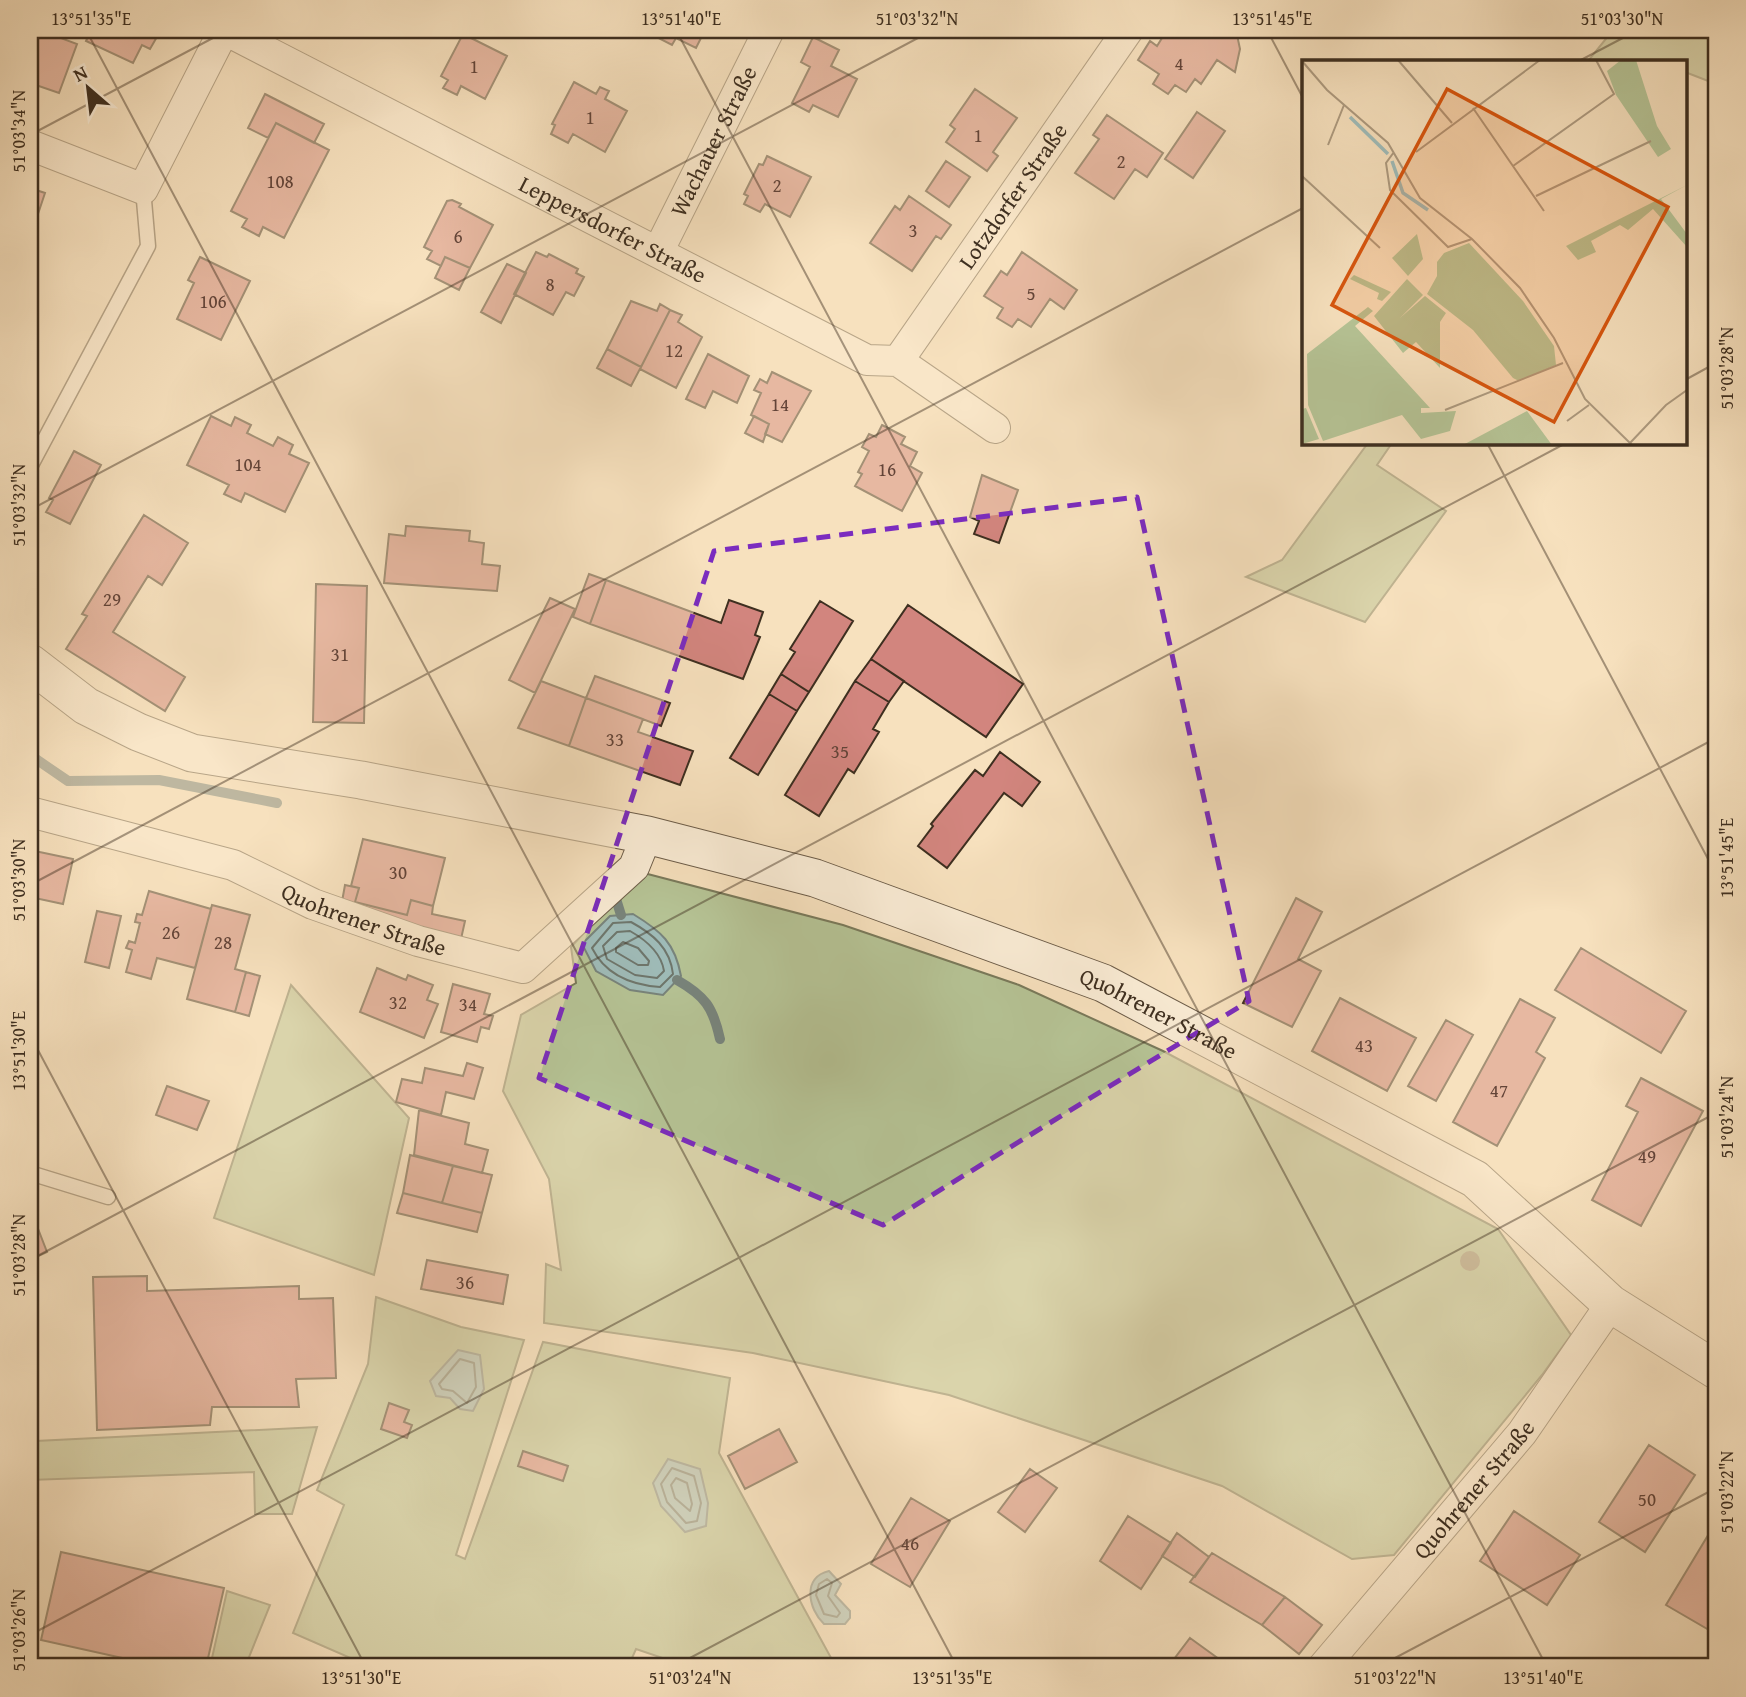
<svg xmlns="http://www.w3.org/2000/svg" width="1746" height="1697" font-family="'Gentium Book Plus',serif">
  <rect width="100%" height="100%" fill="#f7e1be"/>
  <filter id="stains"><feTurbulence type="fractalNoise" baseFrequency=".00286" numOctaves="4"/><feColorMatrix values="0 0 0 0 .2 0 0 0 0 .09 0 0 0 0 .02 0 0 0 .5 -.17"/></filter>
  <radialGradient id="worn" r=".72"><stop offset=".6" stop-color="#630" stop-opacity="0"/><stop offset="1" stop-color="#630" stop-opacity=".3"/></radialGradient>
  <path fill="#b6c496" stroke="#7a7a5b" stroke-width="2" d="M1613,30h103v54l-31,-12v-11h-97z
    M1368,443h24l-15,22 69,46 -81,111 -119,-45 36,-17z
    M640,872l203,53 176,60 144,66 335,178 73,106 -29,40 -148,180 -42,4 -130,-73 -273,-91 -196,-42 -209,-30 2,-59 15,6 -12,-91 -46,-88 18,-76 55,-32 -5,-36z
    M291,985l118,133 -35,157 -160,-57z
    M376,1297l85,30 63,13 -68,215 9,4 78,-217 187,36 -11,75 117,214h-147l-53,-18 -8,18h-257l-78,-34 51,-128 -27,-15 51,-126z
    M317,1427l-25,87h-37l-1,-42 -224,8 6,-39z
    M227,1591l43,14 -25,62h-35z"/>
  <path fill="#9fbcb9" stroke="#78847c" stroke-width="2" d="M633,914c28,17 42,29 48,62l-18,19 -33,-5 -34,-19 -14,-27 28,-28z
    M458,1350l22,5 4,34 -11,22 -13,-2 -10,-11 -14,-2 -6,-15z
    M668,1459l32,10 8,34 -2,23 -21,6 -24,-26 -8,-23z
    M829,1571l12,13 -6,11 15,16v7l-5,6h-21c-16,-15 -22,-47 5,-53z"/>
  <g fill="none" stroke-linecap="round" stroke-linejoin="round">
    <path stroke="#6e766c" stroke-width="2" d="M631,922c22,12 39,26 42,52l-13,13c-29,-2 -55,-13 -68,-39l21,-25z
      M630,931c16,9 31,21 34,40l-7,7 -22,-3 -28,-16 -4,-13 14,-14z
      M623,942l15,6 11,13 -1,4h-10l-22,-13v-4z
      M460,1359l14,4 2,24 -9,16 -14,-12 -11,-2 -3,-5z
      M672,1468l22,8 7,27 -4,18 -11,2 -19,-21 -6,-18z
      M676,1478l11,5 5,21 -2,7 -15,-13 -4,-13z
      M827,1579l5,4 -4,13 12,17 -3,4 -13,-3 -8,-19 3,-11z"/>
    <path stroke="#78847c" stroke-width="10" d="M30,755l38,26 91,-1 118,23
      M616,899l5,16
      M677,980c28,16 36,27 43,59"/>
  </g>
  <path fill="#d2857e" stroke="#3e2f20" stroke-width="2" d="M30,30h22l-2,4 27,10 -18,49 -29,-10z
    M91,30h59l8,5 -8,14 -8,-4 -9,18 -47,-22z
    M643,30h62l-9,18 -20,-10 -4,7z
    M1167,30h69l4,19 -5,23 -18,-12 -16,24 -6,-5 -9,13 -11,-7 -7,9 -15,-10 6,-10 -21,-14 12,-19 7,5z
    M463,34l44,22 -22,43 -24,-13 -4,9 -14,-7 5,-8 -7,-4z
    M813,37l26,13 -8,16 26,13 -19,38 -25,-12 -4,7 -17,-9 18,-36 -9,-5z
    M574,82l22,12 4,-7 9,4 -4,8 22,12 -22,41 -32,-18 -5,9 -17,-9 4,-9 -3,-1z
    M975,89l42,29 -24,34 5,4 -11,15 -41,-29 9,-13 -5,-4z
    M265,94l59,30 -10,19 -38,-20 -8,15 -20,-10z
    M1197,112l28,19 -32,47 -28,-19z
    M1107,115l56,38 -16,24 -12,-8 -21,30 -39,-26 24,-34 -6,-4z
    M276,123l53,27 -45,88 -21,-11 -4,9 -17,-9 5,-8 -16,-8z
    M767,156l44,21 -21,40 -25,-13 -5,8 -16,-8 4,-8 -4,-2 15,-30 4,1z
    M946,161l24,16 -21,30 -23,-16z
    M30,188l15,5 -15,45z
    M909,196l42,29 -10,14 -5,-3 -24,35 -42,-28 25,-37 5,4z
    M452,200l9,4 -2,3 34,18 -23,43 -25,-11 -4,9 -14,-7 5,-8 -8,-4 23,-46z
    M536,252l11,5 2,-3 29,15 -2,4 8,4 -10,19 -8,-4 -13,23 -39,-21z
    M1022,252l55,38 -13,19 -14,-10 -19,28 -13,-8 -6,8 -15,-9 6,-10 -19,-12 17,-25 6,4z
    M200,257l50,24 -29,59 -44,-21 17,-36 -6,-3z
    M445,257l25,11 -11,22 -24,-12z
    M507,264l19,9 -25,50 -20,-11z
    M631,301l26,10 3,-7 10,6 -29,57 -34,-18z
    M670,310l12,5 -4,7 24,15 -26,51 -36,-19z
    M607,349l34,18 -10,19 -34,-18z
    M708,354l41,22 -12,27 -24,-12 -8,17 -19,-9z
    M772,372l39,19 -29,51 -17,-8 4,-10 -18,-9 10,-22 -7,-3 6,-11 7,4z
    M211,416l20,10 4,-9 16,8 -4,8 26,13 5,-9 15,8 -4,9 20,9 -24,49 -40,-19 -4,9 -17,-8 5,-9 -42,-20z
    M754,416l15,8 -6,18 -18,-9z
    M882,425l23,12 -4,7 16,8 -7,14 12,7 -20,38 -47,-25 7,-12 -4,-2 11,-21 -7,-4 7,-13 7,3z
    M74,451l27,14 -31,59 -24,-12 7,-12 -4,-2z
    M982,475l36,15 -19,53 -25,-9 5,-13 -9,-4z
    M144,515l44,28 -26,42 -14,-9 -35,56 72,45 -20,34 -99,-62 21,-33 -5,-2z
    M406,526l64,5 -1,10 15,2 -2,21 18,2 -3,25 -113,-8 5,-49 16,2z
    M589,574l17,6 -16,44 -17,-7z
    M606,580l115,43 8,-23 34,12 -8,23 5,2 -17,42 -153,-55z
    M316,584l51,2 -3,137 -51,-1z
    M550,598l25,11 -40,84 -26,-13z
    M820,601l33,20 -44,71 -28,-18 14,-22 -5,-3z
    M908,605l115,79 -37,53 -115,-78z
    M871,659l33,22 -15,21 -34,-21z
    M781,674l28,18 -12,19 -28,-17z
    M595,676l75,27 -9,23 -75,-28z
    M541,681l45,17 -17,48 -51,-18z
    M855,681l34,21 -16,27 6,3 -25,41 -6,-4 -29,47 -34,-21z
    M769,694l28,17 -39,64 -28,-17z
    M586,698l57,21 -5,13 55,19 -13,34 -111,-39z
    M1000,752l40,30 -18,24 -18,-13 -57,75 -29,-22 15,-20 -2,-2 44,-54 8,6z
    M363,839l82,19 -12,48 -22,-6 -4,15 -52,-13 4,-14 -8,-2z
    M30,850l43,9 -10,45 -33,-7z
    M345,885l14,3 -4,14 52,13 4,-15 22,6 -1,8 33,7 -4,18 -120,-32z
    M149,891l62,18 -16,59 -38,-10 -6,21 -25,-7 6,-22 -6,-2 3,-7 6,2 5,-20 -5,-1 2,-8 5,1z
    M1296,898l26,14 -24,47 23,12 -29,56 -49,-24z
    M212,905l38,10 -15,54 11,3 -11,40 -48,-13z
    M97,911l24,5 -12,52 -24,-6z
    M1581,948l105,63 -25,42 -106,-63z
    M377,968l29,12 2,-5 25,10 -6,15 11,4 -14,34 -64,-26z
    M246,972l14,4 -11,40 -14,-4z
    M453,984l37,10 -6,20 9,2 -4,13 -8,-2 -4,15 -36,-10z
    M1340,998l76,40 -29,53 -75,-40z
    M1520,999l35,19 -19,34 9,6 -48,88 -44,-24z
    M1446,1020l27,15 -37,66 -28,-15z
    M467,1063l16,5 -9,31 -28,-7 -5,23 -45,-13 6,-23 20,4 3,-15 38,8z
    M1641,1078l62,33 -62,115 -49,-26 46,-88 -12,-6z
    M167,1086l42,15 -12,29 -41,-15z
    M419,1110l50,13 -4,21 23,6 -6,23 -68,-18z
    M410,1155l43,11 -11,37 -39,-10z
    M453,1166l39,9 -10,38 -40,-10z
    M403,1193l79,20 -5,19 -80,-19z
    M30,1208l17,44 -17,8z
    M427,1260l81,15 -5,29 -82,-15z
    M147,1276v15l152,-5v13l34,-1 3,80 -40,1 3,28h-87l-2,18 -113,5 -4,-153z
    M389,1403l20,7 -5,12 8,3 -5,13 -26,-9z
    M779,1429l18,33 -52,27 -17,-33z
    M1649,1445l46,30 -50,77 -46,-30z
    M523,1451l45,15 -5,15 -45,-15z
    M1030,1469l27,19 -32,44 -27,-20z
    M911,1498l39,23 -40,66 -39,-23z
    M1514,1511l66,44 -33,50 -67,-44z
    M1128,1516l43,27 -30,46 -41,-28z
    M1716,1522v112l-50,-29z
    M1177,1533l32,24 -14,20 -33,-21z
    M61,1552l163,36 -18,79h-43l-122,-27z
    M1212,1553l73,44 -23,28 -72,-43z
    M1285,1597l37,28 -23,29 -37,-29z
    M1190,1638l40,29h-62z"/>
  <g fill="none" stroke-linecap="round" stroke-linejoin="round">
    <defs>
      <path id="service" d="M30,467l118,-221 -5,-57
        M30,1173l78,24"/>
      <g id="minor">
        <path id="s1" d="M225,30l642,330 31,1 97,67"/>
        <path d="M30,145l113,44 81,-159"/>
        <path id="s2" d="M658,252l111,-222"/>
        <path id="s3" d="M898,361l230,-331"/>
        <path id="s4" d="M30,812l203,53 80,39 105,37 105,27 111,-101 13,-32"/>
        <path id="s5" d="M1323,1667l199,-234 89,-129"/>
      </g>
      <g id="tertiary">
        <path id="s6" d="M30,663l56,43 52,26 54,21 169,27 286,55 168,43 288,105 372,196 136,125 105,66"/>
      </g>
    </defs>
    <use href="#service" stroke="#6c5c48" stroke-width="17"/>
    <use href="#minor" stroke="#6c5c48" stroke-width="32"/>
    <use href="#tertiary" stroke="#6c5c48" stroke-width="39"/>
    <use href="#service" stroke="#faecd5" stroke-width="14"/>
    <use href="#minor" stroke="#faecd5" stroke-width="30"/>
    <use href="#tertiary" stroke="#faecd5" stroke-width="37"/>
  </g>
  <circle fill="#9e9074" cx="1470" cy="1261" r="10"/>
  <path d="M0 0H1746V1697H0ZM1137,497l112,504 -366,224 -344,-147 175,-527z" fill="#f7e1be" fill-opacity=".55" fill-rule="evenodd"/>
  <path fill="none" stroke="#7b2cbf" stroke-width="5" stroke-dasharray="14 9" stroke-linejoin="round" d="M1137,497l112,504 -366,224 -344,-147 175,-527z"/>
  <path fill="none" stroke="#3e2f20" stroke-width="2" stroke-opacity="0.45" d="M86,30l871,1637M676,30l871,1637M1267,30l36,68M1579,61l59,-31M30,135l198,-105M1685,380l31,-17M1487,443l229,431M30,510l903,-480M30,885l1273,-677M30,1035l336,632M30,1260l1536,-817M30,1635l1686,-897M673,1667l1043,-554M1378,1667l338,-179"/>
  <g text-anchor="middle" stroke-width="7" stroke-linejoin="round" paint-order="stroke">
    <g font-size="19" fill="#634438">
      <text x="1179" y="70">4</text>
      <text x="474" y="73">1</text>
      <text x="590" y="124">1</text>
      <text x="978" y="142">1</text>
      <text x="1121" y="168">2</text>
      <text x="280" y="188">108</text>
      <text x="777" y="192">2</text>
      <text x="913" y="237">3</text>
      <text x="458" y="243">6</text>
      <text x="550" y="291">8</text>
      <text x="1031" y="300">5</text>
      <text x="213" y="308">106</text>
      <text x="674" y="357">12</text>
      <text x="780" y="411">14</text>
      <text x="248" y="471">104</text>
      <text x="887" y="476">16</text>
      <text x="112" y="606">29</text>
      <text x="340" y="661">31</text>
      <text x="615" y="746">33</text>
      <text x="840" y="758">35</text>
      <text x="398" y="879">30</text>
      <text x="171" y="939">26</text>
      <text x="223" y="949">28</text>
      <text x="398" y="1009">32</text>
      <text x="468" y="1011">34</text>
      <text x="1364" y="1052">43</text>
      <text x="1499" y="1097">47</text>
      <text x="1647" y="1163">49</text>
      <text x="465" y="1289">36</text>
      <text x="1647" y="1506">50</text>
      <text x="910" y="1550">46</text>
    </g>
    <g font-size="23" fill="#3e2f20" stroke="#faecd5">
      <text dy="8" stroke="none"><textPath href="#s2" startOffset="124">Wachauer Straße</textPath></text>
      <text dy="8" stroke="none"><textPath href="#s3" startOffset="201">Lotzdorfer Straße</textPath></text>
      <text dy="8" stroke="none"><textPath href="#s1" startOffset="436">Leppersdorfer Straße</textPath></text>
      <text dy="8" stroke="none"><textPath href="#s4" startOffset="352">Quohrener Straße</textPath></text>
      <text dy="8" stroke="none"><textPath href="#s6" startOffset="1192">Quohrener Straße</textPath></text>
      <text dy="8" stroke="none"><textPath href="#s5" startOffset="233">Quohrener Straße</textPath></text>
    </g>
  </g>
  <g transform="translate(1302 60)">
    <rect width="385" height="385" fill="#f7e1be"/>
    <path d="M319,0h15l21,66 14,23 -13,8 -42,-62 -9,-24zM385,125l-26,14 26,35v13l-34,-38 -25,21 -8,-5 -29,16 5,11 -18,8 -12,-14zM115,174l6,25 -15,17 -16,-18zM167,183l54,58 31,45 2,19 -37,16 -6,-3 -40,-48 -46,-36 10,-18v-14l7,-9zM52,215l37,17 -9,9 -5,-2 2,-6 -29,-14zM105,219l16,16 -23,23 25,-22 21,17 -6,9v46l-24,-26 -13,11 -29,-37zM66,247l5,4 -18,15 75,82h-9v5l35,-2 -6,20 -29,8 -19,-24 -79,26 -15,-36 -1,-51zM4,348l13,31 -17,5v-35zM225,351l25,34h-89z" fill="#b6c496"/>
    <path fill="none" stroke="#9fbcb9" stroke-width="3.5" d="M48,57l38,37M90,101l11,32 25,17"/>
    <path fill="none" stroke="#ad9a7f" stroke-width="2" d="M96,0l54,63M0,1l25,29 61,53 32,55 52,41 48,49 34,50 31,61 47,46M171,48l71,103M26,85l16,-40M92,92l-8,11 4,27 58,57 24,-8M114,92l124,-92M211,106l101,-72 -18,-34M0,116l78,72M234,136l115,-55M143,350l118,-47M265,361l22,-16M328,383l36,-38 21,-15"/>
    <path fill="#d7550e" fill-opacity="0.15" stroke="#d7550e" stroke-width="3.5" d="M145,29l221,118 -114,215 -222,-117z"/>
    <rect width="385" height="385" fill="none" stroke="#3e2f20" stroke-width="3.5"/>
  </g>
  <rect width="1746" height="1697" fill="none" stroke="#f7e1be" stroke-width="77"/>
  <g transform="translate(88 88) rotate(332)" stroke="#faecd5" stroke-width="5" paint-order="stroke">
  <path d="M0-5L12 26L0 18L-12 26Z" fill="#3e2f20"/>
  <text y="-10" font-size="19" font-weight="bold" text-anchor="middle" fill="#3e2f20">N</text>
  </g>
  <rect x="38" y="38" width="1670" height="1620" fill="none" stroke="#3e2f20" stroke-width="2.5"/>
  <g font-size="18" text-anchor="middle" fill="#3e2f20">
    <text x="91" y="25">13°51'35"E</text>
    <text x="681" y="25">13°51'40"E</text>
    <text x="917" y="25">51°03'32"N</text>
    <text x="1272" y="25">13°51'45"E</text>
    <text x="1622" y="25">51°03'30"N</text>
    <text transform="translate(19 131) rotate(-90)" y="6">51°03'34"N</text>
    <text transform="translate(1727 368) rotate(-90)" y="6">51°03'28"N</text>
    <text transform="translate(19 505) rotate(-90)" y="6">51°03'32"N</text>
    <text transform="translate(1727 858) rotate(-90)" y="6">13°51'45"E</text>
    <text transform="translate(19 880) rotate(-90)" y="6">51°03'30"N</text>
    <text transform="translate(19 1051) rotate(-90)" y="6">13°51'30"E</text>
    <text transform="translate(1727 1117) rotate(-90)" y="6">51°03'24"N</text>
    <text transform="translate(19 1255) rotate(-90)" y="6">51°03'28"N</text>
    <text transform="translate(1727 1492) rotate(-90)" y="6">51°03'22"N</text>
    <text transform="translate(19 1630) rotate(-90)" y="6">51°03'26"N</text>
    <text x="361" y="1684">13°51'30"E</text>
    <text x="690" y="1684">51°03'24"N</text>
    <text x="952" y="1684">13°51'35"E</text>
    <text x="1395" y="1684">51°03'22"N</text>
    <text x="1543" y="1684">13°51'40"E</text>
  </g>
  <rect width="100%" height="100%" filter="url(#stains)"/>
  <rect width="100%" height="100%" fill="url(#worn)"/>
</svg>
